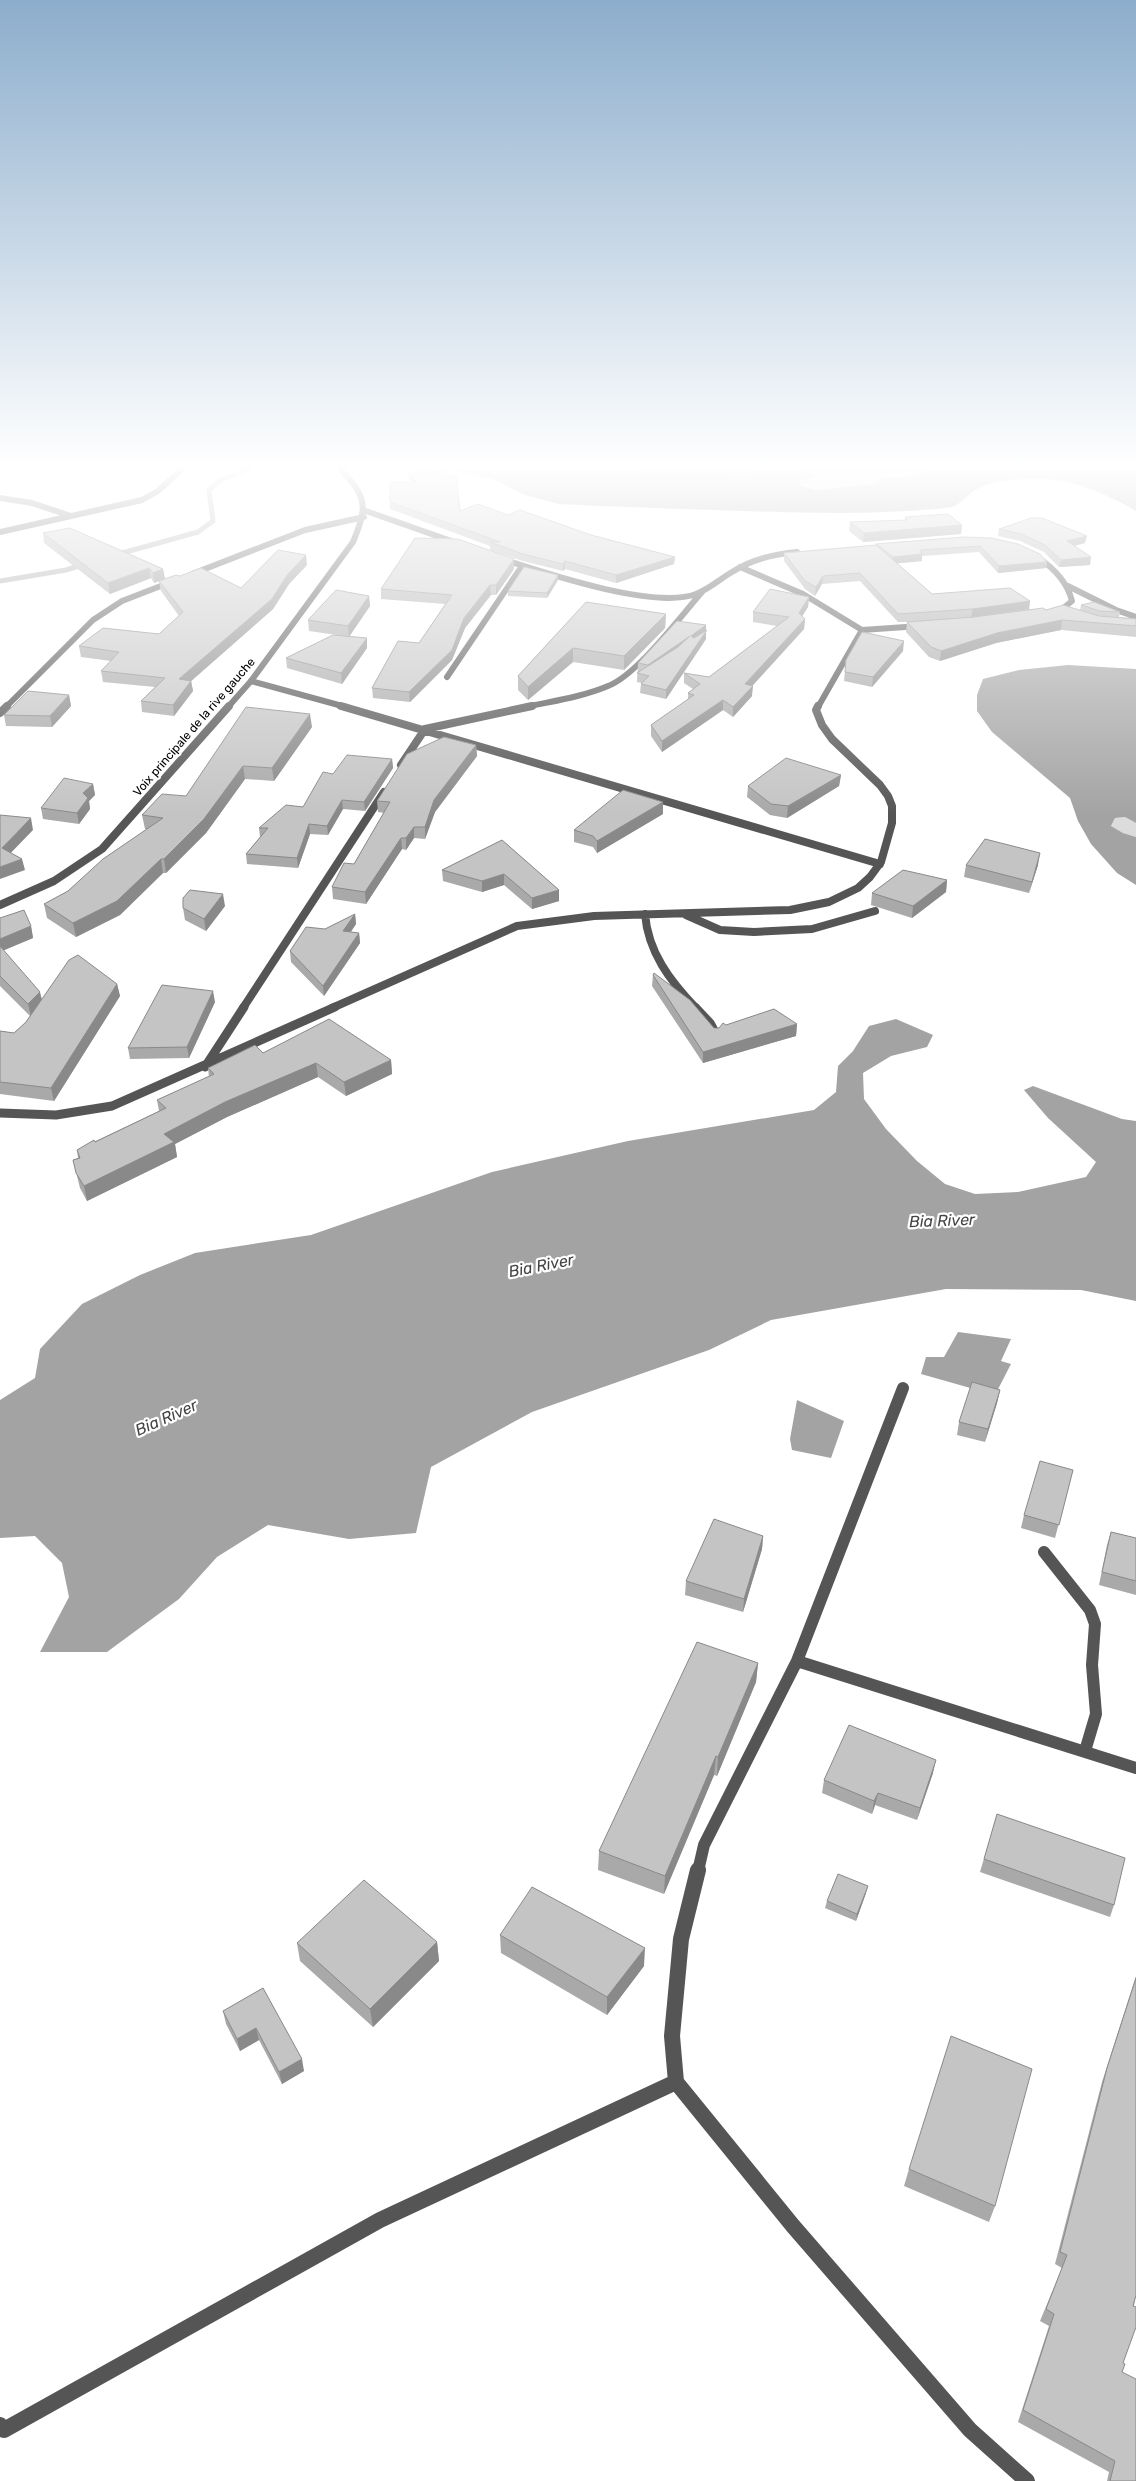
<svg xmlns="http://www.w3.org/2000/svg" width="1136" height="2481" font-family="Rubik,sans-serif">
  <rect width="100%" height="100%" fill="#fff"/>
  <path fill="#dcdcdc" d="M610,469h134l2,4 -10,1 -28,-3 -55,1z
    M805,469h124v1l-17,6 -28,2 -11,6 -56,6 -16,-4 -1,-6 17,-3 -13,-6z
    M1125,817l11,6v14l-13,-4 -12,-7 4,-8z"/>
  <path fill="#a3a3a3" d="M450,469h160l43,3 55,-1 38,2 -2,-4h61l-1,2 13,6 -17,3 1,6 16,4 56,-6 11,-6 28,-2 17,-7h207v42c-26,-15 -58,-30 -89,-32 -19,-1 -53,0 -70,10 -12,7 -17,18 -31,19 -68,7 -137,5 -205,3 -61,-2 -122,-4 -182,-7l-34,-9 -30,-15z
    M1068,665l68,4v154l-11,-6 -10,1 -4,8 12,7 13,4v48l-19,-12 -26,-29 -13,-23 -8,-23 -78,-66 -15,-21v-16l6,-16 36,-9z
    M896,1019l37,16 -6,12 -36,9 -28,17 1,26 22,30 31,32 28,23 30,10 43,-2 68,-15 10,-15 -48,-44 -24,-28 9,-4 89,33 14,2v180l-55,-11 -135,-1 -175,31 -62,30 -177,62 -101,55 -15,66 -67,6 -81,-14 -51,32 -38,42 -72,53h-67l29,-55 -7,-34 -27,-27 -35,2v-138l35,-22 5,-29 42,-45 58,-29 55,-22 116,-18 181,-63 136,-31 186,-31 22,-18 2,-26 15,-15 16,-25z
    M958,1332l53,7 -10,22 10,3 -16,31 -74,-21 5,-17h18z
    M797,1400l47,21 -13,37 -39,-8 -2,-11z"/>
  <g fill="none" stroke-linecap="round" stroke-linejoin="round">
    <path stroke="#a3a3a3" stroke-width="5" d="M115,555l83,-23 15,-11 -4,-31 12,-10 27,-11
      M0,581l66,-11 19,-6"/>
    <path stroke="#555" stroke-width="6" d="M0,498l32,5 39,13
      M366,511l91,32
      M0,532l142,-32 16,-9 24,-22
      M1037,557c17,11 30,24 35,44l-11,9 -7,1
      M502,559c43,14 152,51 194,35 13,-5 24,-15 36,-22 20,-13 42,-18 65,-20
      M740,567l63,27 59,36
      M192,574l113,-44 59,-13
      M1068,586l48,24 20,7
      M447,677l75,-111
      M251,681l95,26
      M6,707l87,-87 29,-19 49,-19
      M526,707c27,-6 56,-10 82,-21 29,-11 72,-69 94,-94
      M818,707l44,-77 58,-4"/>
    <path stroke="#555" stroke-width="8" d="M341,706l539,158
      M0,713l7,-7
      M401,765l24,-36 107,-23
      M645,914c3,38 25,67 51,94
      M686,915l34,15 34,2 58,-3 63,-18
      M243,1008l141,-216
      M332,1008l185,-82 77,-10 196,-6 39,-8 29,-14 12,-11 11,-15 11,-39v-17l-4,-10 -8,-11 -48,-46 -10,-14 -6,-15 2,-4"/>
    <path stroke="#555" stroke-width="9" d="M695,1007l15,16 6,11
      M205,1067l39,-60
      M0,1113l56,2 56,-9 223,-99"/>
    <path stroke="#555" stroke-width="12" d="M1044,1552l46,58 5,14 -3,41 4,49 -11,37
      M797,1661l339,107
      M698,1871l6,-26 93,-184 106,-273"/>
    <path stroke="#555" stroke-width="16" d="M698,1870l-17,69 -9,97 4,46 117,144 177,204 57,51
      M0,2425l4,5 376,-210 296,-138"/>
    <path stroke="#555" stroke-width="6" d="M228,707l23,-26 102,-139c15,-36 14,-45 -13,-73"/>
    <path stroke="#555" stroke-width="8" d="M0,905l54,-24 48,-32 127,-143"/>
  </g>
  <path fill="#a9a9a9" d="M408,472l52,39 48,4 83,20 84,22 -1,7 -58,19 -51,-14 -2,2 -40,-10 -33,-11v-4l-100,-37v-7l21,-20 -2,-3z
    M905,517l57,8 -1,9 -98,8 -14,-11 1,-9 55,-2z
    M999,529l86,14 -11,3 16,19 -31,2 -15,-15 -24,-11 -22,-5z
    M43,533l120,36 2,10 -11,4 -3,-5 -41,16 -66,-51z
    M964,537l83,25 -1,6 -48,5 -19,-21 -57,4v5l-25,2 35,31 98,7 -1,8 51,1 1,-5 39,7 -1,5 17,2v18l-75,-7 -65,13 -56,18 -11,-4 -23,-25 1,-10h-9l-38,-41 -38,3 -7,12 -10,-7 -21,-28v-8z
    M307,565l-18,19 -16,25 -82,72 2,10 -19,25 -32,-4 -1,-11 14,-14 -52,-5 -2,-11 10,-10 -30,-4 -2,-11 80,-12 20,-18 -18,-25 -2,-10 21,-5 61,12z
    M514,569l-18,26h-5l-26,33 -13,32 -42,42 -37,-4 -1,-10 47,-45 26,-39 -64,-5v-10z
    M558,575v5l-11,18 -39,-2v-5z
    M369,596l1,10 -21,30 18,12 -25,36 -55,-16 -1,-10 58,-22 -35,-5 -1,-11z
    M809,597l-1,10 -6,9 3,3 -1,10 -52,57v10l-19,21 -10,-7 -61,42 -11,-16v-11l37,-25v-7l5,-4 -9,-6v-10l25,4 68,-51 -24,-4v-10z
    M586,602l80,12 -1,14 -41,42 -51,-8 -45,38 -10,-10v-14z
    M706,625v14l-40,60 -26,-6 1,-9 1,-1 -5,-1 1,-19z
    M903,651l-31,36 -28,-6 2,-21z
    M69,695l2,11 -19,21 -46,-1 -2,-11z
    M312,727l-38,54 -29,-2 -39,54 -40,40h-3l-43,42 -44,22 -29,-19 -3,-14 24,-13 79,-62h-2l-3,-14 44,-19z
    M476,745l1,11 -42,56 -10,27 -11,-1 -8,12 -4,-1 -36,55 -33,-5 -1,-12 22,-23 30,-51 -6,-1 -1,-11z
    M392,759l1,9 -28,43 -22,-2 -15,26 -18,-1 -12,34 -51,-4 -1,-10 14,-17 -1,-9 44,-21 30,-33z
    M841,775l-2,11 -52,32 -17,-3 -23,-18 1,-11z
    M93,784l2,11 -6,6 1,8 -11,15 -36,-5 -2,-11z
    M663,814l-66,39 -4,-6 -19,-5v-12z
    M502,840l57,50v11l-27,8 -28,-24 -22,7 -39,-11 -1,-11z
    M966,865h72l-9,28 -65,-16z
    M947,880l-1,12 -34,26 -41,-13 1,-12z
    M225,906l-19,25 -21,-11 -2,-12z
    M355,914l1,10 -5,8 8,1 1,10 -36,53 -33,-34 -1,-11 35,-22z
    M0,918l31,8 2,12 -30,12 39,49 75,-15 3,12 -66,105 -54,-7v-63l14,2 12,-11 4,-6 -30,-30z
    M653,975l61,53h5l7,-3 71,-1 -1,12 -93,27 -51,-77z
    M215,1002l-26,56 -59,1 -2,-11z
    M263,1053l128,7 1,14 -46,22 -28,-19 -91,40 -52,27 2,13 -90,44 -7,-13 -7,-28 5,-2 -1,-8 82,-39 -2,-11 52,-23 -1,-9z
    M1000,1390l-3,13 -12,39 -28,-7 2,-13z
    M1073,1470l-18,68 -34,-10 3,-13z
    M1111,1532l25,6v57l-37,-10 8,-40z
    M763,1536l-1,13 -19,63 -58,-17 1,-14z
    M758,1663l-2,19 -39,94 -3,-1 -50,119 -66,-24 1,-19z
    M933,1773l-16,47 -42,-15 -3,9 -50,-21 2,-13z
    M997,1814l117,91 -4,12 -130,-45z
    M866,1893l-10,28 -31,-13 2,-7z
    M500,1935l144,31 -37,49 -106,-62z
    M437,1942l2,19 -66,66 -73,-66 -3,-18z
    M1136,1976v319l-13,68 -1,9 14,109h-29l2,-9 -91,-50 31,-96 -9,-5 22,-53 -7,-4 47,-182z
    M263,1988l41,83 -22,13 -23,-44 -19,11 -14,-27 -3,-13z
    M909,2169l86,37 -6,16 -85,-36z"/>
  <path fill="#898989" d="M962,525l-1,9 -98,8 1,-9z
    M1087,536l-2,7 -20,5 2,-7z
    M922,554v7l-30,3 1,-7z
    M306,555l1,10 -18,19 -16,25 -92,81 -2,-11 109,-105z
    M675,557l-1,7 -58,19v-8z
    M1091,557l-1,8 -31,2 2,-7z
    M514,559v10l-18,26v-10z
    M565,561v8l-2,2v-7z
    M1047,562l-1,6 -48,5 1,-7z
    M149,568l2,10 -41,16 -2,-11z
    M163,569l2,10 -11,4 -1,-10z
    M558,575v5l-11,18v-5z
    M823,576l-1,8 -7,12 1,-9z
    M490,585l1,10 -26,33 -13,32 -42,42 -1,-10z
    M369,596l1,10 -21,31 -1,-11z
    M809,597l-1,10 -10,16 1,-10z
    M1030,601l-1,8 -58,8 2,-8z
    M666,614l-1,14 -41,42v-14z
    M805,619l-1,10 -60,66 1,-11z
    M1062,620l-1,10 -65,13 -56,18 1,-10 56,-18z
    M706,625v14l-40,60v-9l24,-45 1,-9z
    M690,636v9l-42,29v-9z
    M367,638v10l-25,36 -1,-11z
    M904,641l-1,10 -31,36 1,-10z
    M573,648v14l-45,38v-13z
    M191,681l2,10 -19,25 -1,-11z
    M753,686l-1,10 -19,21v-10z
    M69,695l2,11 -19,21 -2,-11z
    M723,700v10l-61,42v-11z
    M310,714l2,13 -38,54 -2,-13z
    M476,745l1,11 -42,56 -10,27v-12l9,-27z
    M392,759l1,9 -28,43 -1,-9z
    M243,766l2,13 -39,54 -40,40 -2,-14z
    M841,775l-2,11 -52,32 1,-12z
    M93,784l2,11 -6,6 1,8 -11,15 -2,-11 6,-20z
    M342,800l1,9 -15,26 -1,-9z
    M663,802v12l-66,39v-12z
    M31,818l2,12 -29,30 -2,-12z
    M309,824l1,10 -12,34 -1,-10z
    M414,827v11l-8,12v-12z
    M401,838l1,11 -36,55 -1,-12z
    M1040,853l-2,12 -9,28 3,-11z
    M22,859l3,11 -25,9v-12z
    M161,859l2,14 -43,42 -44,22 -3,-14z
    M504,874v11l-22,7v-11z
    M947,880l-1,12 -34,26 1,-12z
    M559,890v11l-27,8v-11z
    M223,894l2,12 -19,25 -2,-12z
    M355,914l1,10 -12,17 -1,-10z
    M31,926l2,12 -33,14v-13z
    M359,933l1,10 -36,53 -1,-10z
    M117,984l3,12 -66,105 -3,-13z
    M213,991l2,11 -26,56 -2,-11z
    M40,992l3,12 -12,12 -3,-12z
    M797,1024l-1,12 -93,27v-11z
    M391,1060l1,14 -46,22 -2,-14z
    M316,1063l2,14 -91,40 -52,27 2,13 -90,44 -3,-15 80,-52 61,-32z
    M1000,1390l-3,13 -12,39 3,-13z
    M763,1536l-1,13 -19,63 1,-13z
    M758,1663l-2,19 -39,94 1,-19z
    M716,1756l-2,19 -50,119 1,-18z
    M936,1760l-3,13 -16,47 3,-12z
    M878,1793l-3,12 -3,9 2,-13z
    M868,1886l-2,7 -10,28 1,-7z
    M437,1942l2,19 -66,66 -3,-18z
    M645,1948l-1,18 -37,49v-18z
    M256,2028l3,12 -19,11 -3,-12z
    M302,2059l2,12 -22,13 -3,-12z"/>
  <path fill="#c4c4c4" stroke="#898989" d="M445,471l2,5h9l4,35 18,-7 30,11 12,-5 71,25 84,22 -59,18 -51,-14 -2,3 -40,-10 -33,-12h10l-110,-40v-20h27l-9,-10z
    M948,514l14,11 -98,8 -14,-11 57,-2 -2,-3z
    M1031,518h11l45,18 -20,5 24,16 -30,3 -16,-15 -24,-11 -22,-5z
    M70,528l93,41 -10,4 -4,-5 -41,15 -65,-50z
    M964,537l28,1 26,6 22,10 7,8 -48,4 -19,-20 -60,4 2,4 -29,3 -17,-13z
    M415,538l43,1 56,20 -18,26h-6l-26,33 -12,32 -43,42 -37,-4 26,-47 21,2 33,-48 -71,-6z
    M876,545l56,49 78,-6 20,13 -57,8 -75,5 -38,-41 -37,3 -7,11 -11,-6 -21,-28z
    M278,550l28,5 -18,19 -16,25 -93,80 12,2 -18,24 -32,-4 24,-23 -64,-7 18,-19 -40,-6 24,-18 56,6 24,-22 -24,-31 17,-6 4,1 21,-8 40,20z
    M524,567l34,8 -11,18 -39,-2z
    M770,589l39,8 -10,16 6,6 -60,65 8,2 -20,21 -10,-7 -61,41 -11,-16 43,-30 -6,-2 12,-9 -16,-11 25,4 80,-60 -36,-5z
    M336,590l33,6 -21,30 -40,-6z
    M586,602l80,12 -42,42 -51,-8 -45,39 -10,-11z
    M1094,602l26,10 -20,-1 -19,-6z
    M1063,605l36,11 37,3v7l-74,-6 -65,13 -56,18 -10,-4 -24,-25 67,-5 69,-9 3,2z
    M677,621l29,4 -15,11 3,2 13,-8 -41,60 -25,-6 8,-8 -12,-3 41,-26 12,-11 -42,29 -10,-2z
    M862,632l42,9 -31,36 -28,-5 1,-12z
    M333,635l34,3 -26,35 -55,-15z
    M28,691l41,4 -19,21 -46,-1z
    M246,707l64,7 -38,54 -29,-2 -39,53 -40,40h-3l-44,42 -44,22 -29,-19 24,-13 35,-32 60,-41 -21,-3 20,-21 24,2z
    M444,737l32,8 -42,55 -9,27h-11l-8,11h-5l-36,54 -33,-5 12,-24 10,1 36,-62 -13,-1 30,-47z
    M347,755l45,4 -28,43 -22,-2 -15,26 -18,-2 -12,34 -51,-4 22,-26h-9l27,-23 17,2 20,-35 10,2z
    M786,758l55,17 -53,31 -17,-2 -23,-18z
    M64,778l29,6 -10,9 5,5 -11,15 -36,-5z
    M623,790l40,12 -66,39 -4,-5 -19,-6z
    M0,815l31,3 -29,30 20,11 -22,8z
    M985,839l55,14 -8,29 -66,-17z
    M502,840l57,50 -27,8 -28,-24 -22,7 -40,-11z
    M903,870l44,10 -34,26 -41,-13z
    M190,890l33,4 -19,25 -21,-11v-10z
    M24,910l7,16 -31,13v-21z
    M355,914l-12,17 16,2 -36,53 -33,-35 16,-24 19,2z
    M0,946l40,46 -12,12 -28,-28z
    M78,955l39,29 -66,104 -51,-6v-51l14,2 12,-11 43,-62z
    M654,973l36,27 24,28h5l4,-5 3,2 48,-16 23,15 -94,28 -50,-77z
    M162,985l51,6 -26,56 -59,1z
    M329,1019l62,41 -47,22 -28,-19 -91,39 -61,32 10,8 -90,44 -8,-13 -3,-13 7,-2 -3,-8 17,-10 1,2 71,-34 -9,-8 57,-26 -6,-6 47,-23 8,8z
    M972,1382l28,8 -12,39 -29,-7z
    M1040,1461l33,9 -14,55 -35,-10z
    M714,1519l49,17 -19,63 -58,-18z
    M1111,1532l25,6v43l-34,-9z
    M697,1642l61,21 -40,94 -2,-1 -51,120 -66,-25z
    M849,1725l87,35 -16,48 -42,-15 -4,8 -50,-21z
    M997,1814l128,44 -11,47 -130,-46z
    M838,1874l30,12 -11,28 -30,-13z
    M364,1880l73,62 -67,67 -73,-66z
    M532,1887l113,61 -38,49 -107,-62z
    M1136,1978v317l-3,11 3,1v20l-13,36 2,1 -3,8 14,7v102h-26l5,-20 -92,-51 31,-96 -8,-5 21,-54 -7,-3 47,-184z
    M263,1988l39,71 -23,13 -23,-44 -19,11 -14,-28z
    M951,2036l81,33 -37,137 -86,-37z"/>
  <linearGradient id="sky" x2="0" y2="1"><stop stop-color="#8cadcc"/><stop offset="0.57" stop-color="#fff"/><stop offset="1" stop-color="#fff" stop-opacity="0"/></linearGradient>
  <rect width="1136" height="816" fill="url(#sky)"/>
  <g text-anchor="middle" stroke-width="4.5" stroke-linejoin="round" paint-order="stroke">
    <g font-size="12" fill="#000" stroke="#fff">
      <text transform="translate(194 727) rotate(-49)" y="4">Voix principale de la rive gauche</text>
    </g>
    <g font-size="16" font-style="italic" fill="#444" stroke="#fff">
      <text transform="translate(942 1220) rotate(-2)" y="6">Bia River</text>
      <text transform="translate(541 1265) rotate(-11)" y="6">Bia River</text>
      <text transform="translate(166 1417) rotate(-24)" y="6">Bia River</text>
    </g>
  </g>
</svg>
